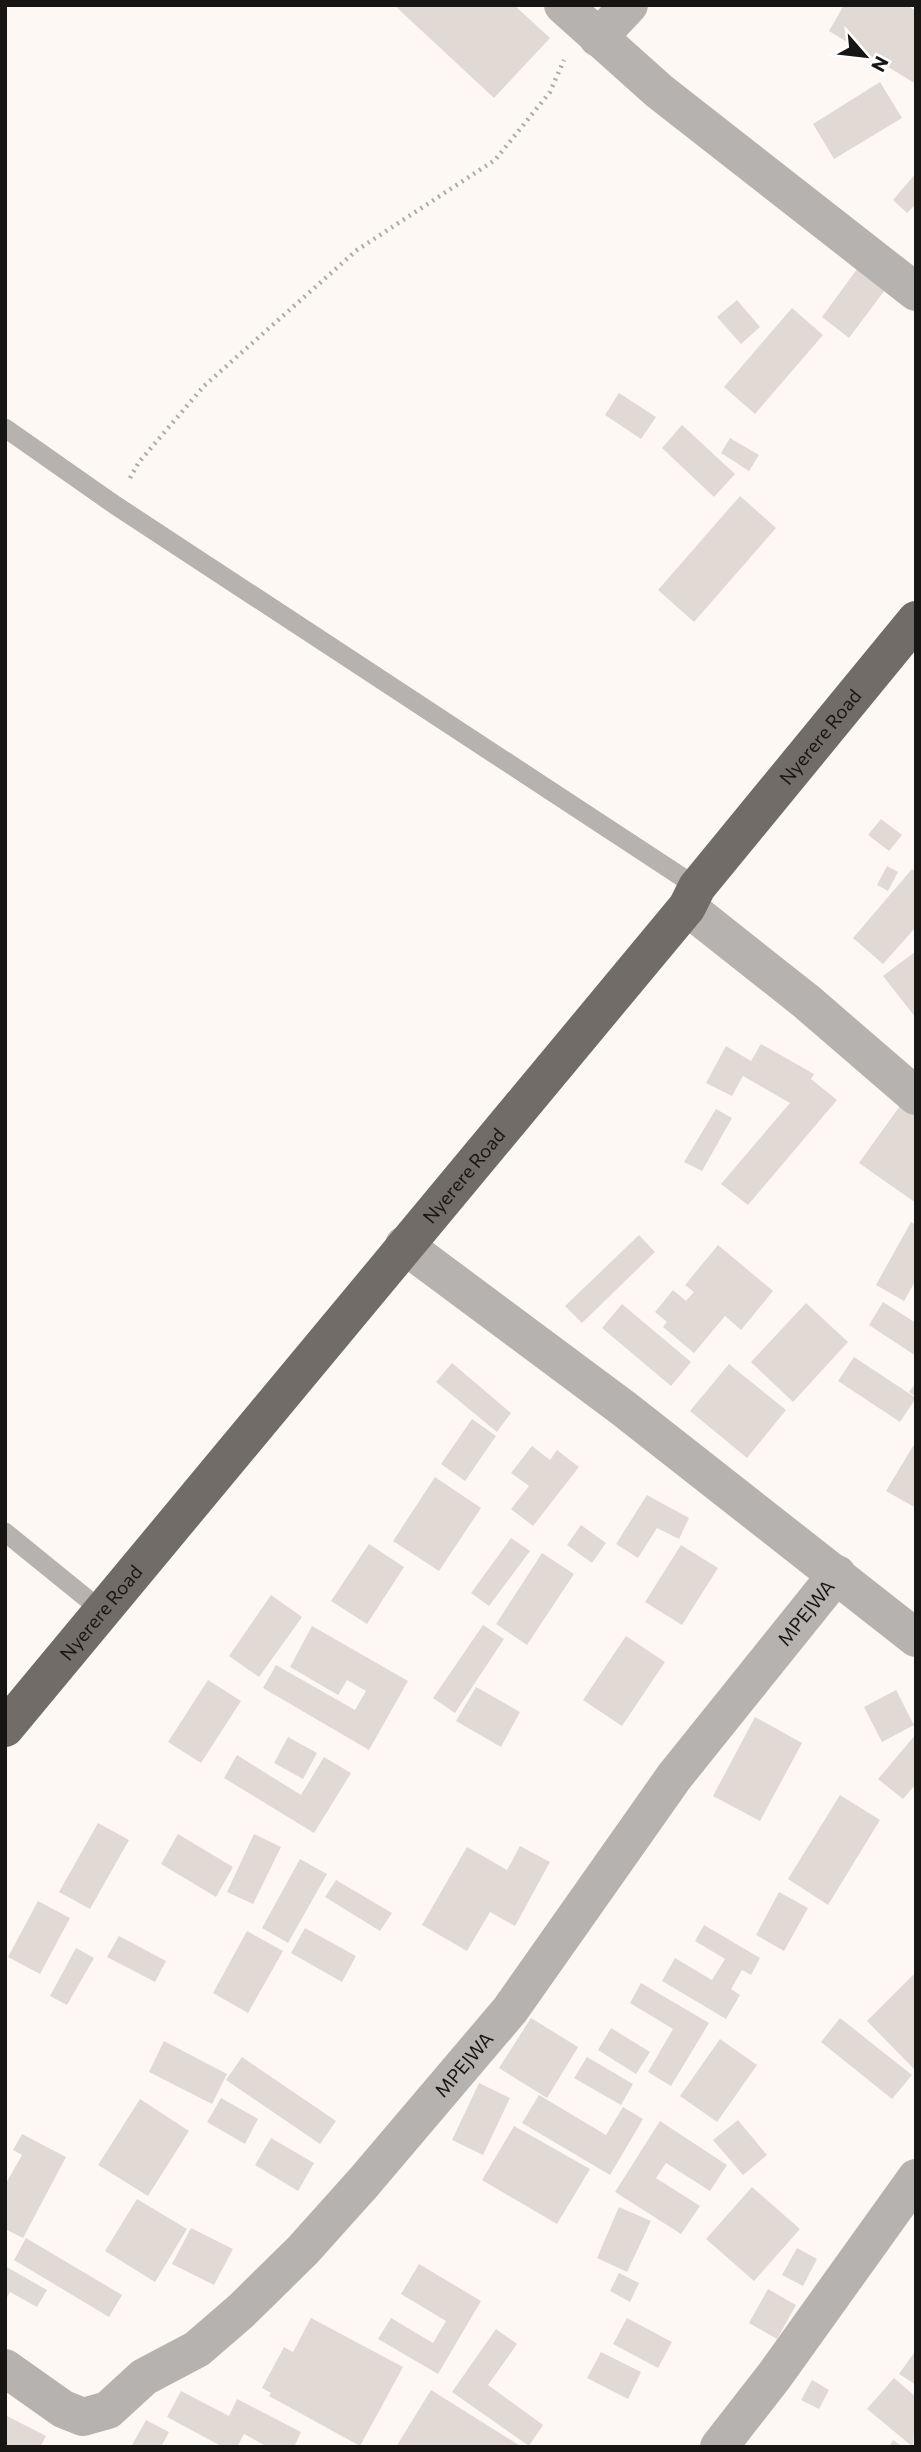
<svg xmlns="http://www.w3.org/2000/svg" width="921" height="2452" font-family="Commissioner,sans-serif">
  <rect width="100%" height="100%" fill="#fef8f4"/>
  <path fill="#e0d9d4" d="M394,5h120l36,33 -56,60z
    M844,5h63l9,6v73l-87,-53z
    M880,82l22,36 -68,41 -21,-35z
    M916,173v31l-9,9 -14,-13z
    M857,269l28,21 -36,48 -27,-21z
    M737,300l23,27 -19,17 -24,-27z
    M792,308l31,27 -68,79 -31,-27z
    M619,393l37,24 -15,22 -36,-24z
    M682,425l53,49 -21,23 -52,-49z
    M730,438l29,17 -10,16 -28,-18z
    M740,496l36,32 -82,94 -36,-32z
    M881,819l21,16 -13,16 -21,-16z
    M887,866l11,6 -10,19 -11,-6z
    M912,869l4,3v55l-33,37 -30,-26z
    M916,951v67l-33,-42z
    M761,1044l53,30 -3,5 26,21 -89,105 -27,-21 69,-81 -47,-27 -11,20 -26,-13 20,-37 25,15z
    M902,1103l14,10v90l-57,-40z
    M716,1109l16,9 -30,53 -18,-9z
    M911,1222l5,3v55l-12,21 -28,-16z
    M639,1235l16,17 -73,71 -17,-17z
    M718,1245l55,46 -32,39 -16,-14 -31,37 -31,-26 4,-5 -12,-10 18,-22 13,11 8,-9 -9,-7z
    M883,1302l33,21v33l-47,-31z
    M806,1303l42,39 -55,60 -42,-40z
    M622,1304l69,58 -20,24 -69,-58z
    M854,1357l62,41 -16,24 -62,-41z
    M452,1363l59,50 -14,19 -61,-50z
    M729,1364l57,46 -39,48 -57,-47z
    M916,1383v14l-7,-5z
    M472,1419l24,17 -31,45 -24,-17z
    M916,1441v67l-30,-17z
    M532,1446l18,14 7,-10 22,17 -46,59 -22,-17 18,-23 -18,-13z
    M435,1477l46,31 -42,63 -46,-30z
    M647,1495l42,23 -10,21 -22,-11 -19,30 -22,-14z
    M581,1525l25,18 -14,20 -25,-18z
    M511,1538l19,13 -41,55 -18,-13z
    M369,1544l35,23 -37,57 -36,-23z
    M681,1545l37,23 -36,57 -37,-23z
    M542,1553l32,21 -47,71 -31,-21z
    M271,1595l31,22 -43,60 -30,-21z
    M483,1625l21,14 -49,74 -22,-15z
    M312,1626l96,55 -39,69 -106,-62 13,-23 79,45 11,-19 -19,-11 -9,15 -48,-28z
    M626,1636l39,26 -43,64 -39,-26z
    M208,1680l33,21 -40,62 -33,-21z
    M476,1687l44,25 -19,35 -45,-26z
    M896,1690l18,35 -32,17 -18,-35z
    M755,1717l47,26 -42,78 -47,-25z
    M916,1734v50l-13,15 -25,-20z
    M288,1737l29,16 -14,26 -29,-16z
    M237,1755l64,40 23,-38 27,16 -37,60 -90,-55z
    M840,1795l40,25 -52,85 -40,-26z
    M98,1823l31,17 -39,69 -31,-17z
    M178,1834l55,33 -17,30 -55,-33z
    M254,1834l27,13 -28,57 -26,-12z
    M520,1846l30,16 -35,64 -25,-14 -23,39 -45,-26 45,-78 40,23z
    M300,1859l27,15 -39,69 -26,-15z
    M336,1880l56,33 -12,18 -55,-34z
    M779,1892l29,16 -24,43 -28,-16z
    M38,1901l32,17 -30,56 -32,-17z
    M704,1925l56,33 -9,17 -9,-5 -11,19 9,6 -14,24 -64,-38 13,-23 37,22 13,-21 -30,-18z
    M305,1928l51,28 -14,26 -51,-29z
    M247,1931l36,20 -35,62 -35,-20z
    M119,1936l47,25 -11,21 -48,-25z
    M76,1948l18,10 -27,47 -17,-9z
    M916,1972v99l-49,-50z
    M641,1983l68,40 -38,63 -23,-14 25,-43 -43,-26z
    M531,2018l47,29 -31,51 -48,-30z
    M840,2018l72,57 -20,24 -71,-57z
    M611,2028l39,24 -14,22 -38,-24z
    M720,2039l37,26 -40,57 -37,-26z
    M164,2041l63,33 -15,30 -63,-32z
    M242,2057l94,64 -16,23 -94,-64z
    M587,2057l46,27 -12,21 -47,-27z
    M479,2083l31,15 -27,57 -31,-15z
    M539,2095l67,40 17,-28 20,12 -33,56 -88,-52z
    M221,2098l37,21 -13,25 -38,-22z
    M140,2099l49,32 -41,65 -50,-31z
    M738,2120l29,35 -24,20 -30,-35z
    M660,2121l67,44 -17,26 -44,-28 -10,15 44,28 -19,28 -66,-42z
    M514,2126l76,43 -33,55 -75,-44z
    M22,2134l44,23 -43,81 -18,-9v-44l17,-30 -9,-5z
    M271,2138l43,25 -16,28 -43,-26z
    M752,2187l48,42 -46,52 -48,-42z
    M137,2199l50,30 -32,53 -50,-31z
    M619,2207l32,14 -24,51 -30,-14z
    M191,2228l42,21 -19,36 -42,-21z
    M26,2238l96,57 -13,22 -95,-57z
    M797,2248l20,11 -14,27 -21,-11z
    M419,2264l62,37 -43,73 -60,-35 13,-21 42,25 13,-22 -45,-27z
    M5,2266l42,24 -10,17 -27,-15 -5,9z
    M619,2273l20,10 -9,19 -20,-11z
    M768,2289l28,16 -19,34 -28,-16z
    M311,2318l92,49 -43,79 -91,-50 2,-3 -9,-5 22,-41 9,5z
    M627,2318l45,24 -14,26 -45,-24z
    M496,2329l21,15 -29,41 55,40 -14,21 -77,-54z
    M916,2350v35l-17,-11z
    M601,2352l40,20 -13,27 -41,-21z
    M894,2378l22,19 -3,50 -46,-38z
    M812,2380l17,10 -10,19 -18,-9z
    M431,2390l91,57h-126z
    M181,2391l48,25 8,-17 64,33 -7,15h-26l-24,-13 -7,13h-14l-56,-30z
    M5,2415l41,21 -6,11h-35z
    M146,2420l23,12 -8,15h-30z
    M893,2440l10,7h-14z"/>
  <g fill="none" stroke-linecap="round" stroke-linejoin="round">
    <path stroke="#aeaaa6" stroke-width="4.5" stroke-dasharray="2 5" stroke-linecap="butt" d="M130,478l9,-16 65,-76 153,-136 138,-90 55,-68 14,-32"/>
    <path stroke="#b5b2b0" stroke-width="19" d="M5,428l110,77 582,382
      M5,1532l96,78"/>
    <g stroke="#b5b2b0" stroke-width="38">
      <path d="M563,5l96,86 257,201"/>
      <path d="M598,38l31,-33"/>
      <path d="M687,907l120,95 109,94"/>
      <path d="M404,1245l219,163 293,230"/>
      <path id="s1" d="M5,2368l58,41 20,8 25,-7 36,-33 53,-28 44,-38 62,-61 61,-68 146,-172 164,-233 163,-203"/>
      <path d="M719,2447l56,-72 141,-197"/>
    </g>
    <path stroke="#726c68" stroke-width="38" id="s2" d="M5,1728l682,-821 10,-20 219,-267"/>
  </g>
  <g text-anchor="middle" stroke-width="7" stroke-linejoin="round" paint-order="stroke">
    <g font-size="19" fill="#181614" stroke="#fff">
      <text dy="7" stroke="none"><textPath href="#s2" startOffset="1284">Nyerere Road</textPath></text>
      <text dy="7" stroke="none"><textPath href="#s2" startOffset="718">Nyerere Road</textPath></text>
      <text dy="7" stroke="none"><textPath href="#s2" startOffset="150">Nyerere Road</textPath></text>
      <text dy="7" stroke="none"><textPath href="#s1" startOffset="1185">MPEJWA</textPath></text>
      <text dy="7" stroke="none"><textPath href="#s1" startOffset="618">MPEJWA</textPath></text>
    </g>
  </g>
  <rect width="921" height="2452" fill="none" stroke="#181614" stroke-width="14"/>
  <g transform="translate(865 56) rotate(118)" stroke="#ffffff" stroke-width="5" paint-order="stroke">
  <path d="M0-5L12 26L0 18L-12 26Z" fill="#181614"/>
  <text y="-10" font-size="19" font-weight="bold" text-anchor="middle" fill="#181614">N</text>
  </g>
</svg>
